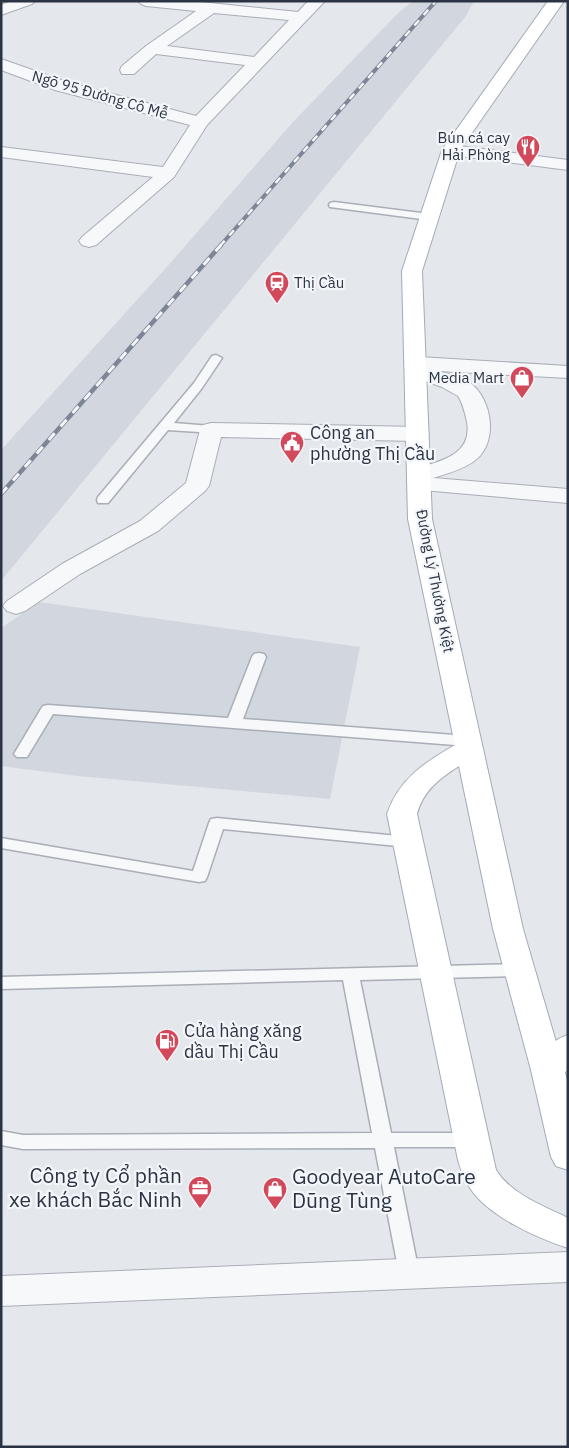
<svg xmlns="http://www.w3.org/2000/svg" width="569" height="1448" font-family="'IBM Plex Sans',sans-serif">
  <rect width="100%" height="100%" fill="#e4e7ec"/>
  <path fill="#d2d6de" d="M413,1h61l-8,15 -465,565v-131l165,-182 127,-146 106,-110z
    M39,602l321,45 -30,152 -252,-23 -77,-10v-138z"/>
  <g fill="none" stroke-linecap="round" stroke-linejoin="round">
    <defs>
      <path id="service" d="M334,202l95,12 5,3 -5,3 -99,-13 -1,-2 1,-2z
        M216,355l6,3 -20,30 -28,35 37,3 4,1 2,3 -2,3 -47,-3 -60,73h-10l-1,-3 1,-3 96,-114 18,-27z
        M259,653l5,1 2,3 -23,62 225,17 5,2 3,3 -3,3 -5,2 -415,-32 -26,43h-10l-3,-3 27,-45 2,-3 5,-1 180,13 24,-61 2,-3z
        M217,818l191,19 6,1 2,4 -2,4 -6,1 -185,-18 -16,48 -2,4 -6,1 -198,-34v-10l192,33 16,-48 2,-4z
        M519,964l6,2 3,4 -3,4 -6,2 -159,4 31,153h79l7,2 2,5 -2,5 -7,2h-76l25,126 -3,6 -7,2 -7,-2 -3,-6 -24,-125 -352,1 -22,-4v-14l22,4 349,-2 -29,-153 -342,9v-12z"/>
      <path id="minor" d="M138,1h53l107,11 10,-11h17l-118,124 -33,52 -78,68 -7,2 -7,-2 -3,-4 3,-4 71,-60 -152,-20v-10l162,20 27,-42 -135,-35 -54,-20v-11l66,23 129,34 49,-51 -89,-11 -22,20h-12l-2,-4 2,-4 24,-20 50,-35 -50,-5 -5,-2zM214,13l75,7 -35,37 -87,-11z
        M451,145l117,15v10l-123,-16 -3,-4 3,-4z
        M419,357l149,9v12l-130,-7c12,4 27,7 36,15 20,20 23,60 -1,76 -12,8 -27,12 -40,16l135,11v14l-157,-14 -4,-5 3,-5 -3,-4 4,-5c25,-8 62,-13 56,-48 -2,-9 -4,-18 -9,-26l-16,-9 -34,-12 -3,-5 5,-5 -2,-2 3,-5z
        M211,423l207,4 8,2 3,5 -3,5 -8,2 -197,-4 -12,49 -4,5 -47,40 -78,43 -55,37 -9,3 -9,-3 -4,-5 4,-5 55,-37 78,-43 46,-38 14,-53 3,-5z
        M568,1252v30l-567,24v-30z"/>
      <path id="tertiary" d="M11,1h24l-3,3 -31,11v-10z"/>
      <path id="secondary" d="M568,1035v34c-10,12 -17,14 -32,10l-5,-9c9,-15 20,-30 37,-35z"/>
      <path id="primary" d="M548,1h16l-104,149 -38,121 10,248 91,410 45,154v87l-12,-4 -5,-9 -20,-87 -38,-141 -34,-163c-20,13 -36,25 -42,48l79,356c15,24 47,36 72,48v30c-31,-10 -80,-32 -98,-60 -6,-8 -9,-18 -12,-28l-71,-346c11,-34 38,-52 68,-69l-47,-226 -6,-248 40,-121z"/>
    </defs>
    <use href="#service" stroke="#a9aeb7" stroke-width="3"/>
    <use href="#minor" stroke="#a9aeb7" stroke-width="2"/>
    <use href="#tertiary" stroke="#a9aeb7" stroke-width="2"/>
    <use href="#secondary" stroke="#a9aeb7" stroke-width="2"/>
    <use href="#primary" stroke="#a3abb8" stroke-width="2"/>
    <use href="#service" fill="#f7f8fa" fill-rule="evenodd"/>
    <use href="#minor" fill="#f7f8fa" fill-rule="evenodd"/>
    <use href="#tertiary" fill="#f7f8fa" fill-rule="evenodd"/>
    <use href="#secondary" fill="#fff" fill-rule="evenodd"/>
    <use href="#primary" fill="#fff" fill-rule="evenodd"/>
    <defs>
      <path id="rail-far1" d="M220,246l216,-245"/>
      <path id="rail" d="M1,494l220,-249"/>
    </defs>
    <use href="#rail-far1" stroke="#7d8696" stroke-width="4"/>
    <use href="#rail" stroke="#7d8696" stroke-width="4.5"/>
    <use href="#rail-far1" stroke="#f4f6f9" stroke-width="2.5" stroke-dasharray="7" stroke-linecap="butt"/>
    <use href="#rail" stroke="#f4f6f9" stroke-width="3" stroke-dasharray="9" stroke-linecap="butt"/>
  </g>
  <defs>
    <symbol id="restaurant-pin" viewBox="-11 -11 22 30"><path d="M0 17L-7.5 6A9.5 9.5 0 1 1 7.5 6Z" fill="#d1495b" stroke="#f4f6f9"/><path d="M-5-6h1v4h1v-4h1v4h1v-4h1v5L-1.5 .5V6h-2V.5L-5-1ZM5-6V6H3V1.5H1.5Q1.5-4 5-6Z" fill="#fff"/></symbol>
    <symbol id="station-pin" viewBox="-11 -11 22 30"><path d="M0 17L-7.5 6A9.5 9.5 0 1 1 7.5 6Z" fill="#d1495b" stroke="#f4f6f9"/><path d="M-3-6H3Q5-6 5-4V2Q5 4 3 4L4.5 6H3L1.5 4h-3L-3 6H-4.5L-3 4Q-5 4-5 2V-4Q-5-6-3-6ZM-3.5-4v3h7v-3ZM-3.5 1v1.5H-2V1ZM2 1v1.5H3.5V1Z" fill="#fff"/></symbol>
    <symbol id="shop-pin" viewBox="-11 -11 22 30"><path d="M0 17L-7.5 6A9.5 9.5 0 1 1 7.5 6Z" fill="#d1495b" stroke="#f4f6f9"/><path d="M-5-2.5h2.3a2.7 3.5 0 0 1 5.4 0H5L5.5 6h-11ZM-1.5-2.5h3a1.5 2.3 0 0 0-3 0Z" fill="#fff"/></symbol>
    <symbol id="civic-pin" viewBox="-11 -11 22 30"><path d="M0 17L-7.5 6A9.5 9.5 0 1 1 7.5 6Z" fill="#d1495b" stroke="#f4f6f9"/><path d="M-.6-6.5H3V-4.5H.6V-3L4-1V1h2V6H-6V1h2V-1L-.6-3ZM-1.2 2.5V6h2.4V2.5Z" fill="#fff"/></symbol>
    <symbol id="fuel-pin" viewBox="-11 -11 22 30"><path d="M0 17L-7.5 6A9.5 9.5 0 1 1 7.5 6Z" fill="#d1495b" stroke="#f4f6f9"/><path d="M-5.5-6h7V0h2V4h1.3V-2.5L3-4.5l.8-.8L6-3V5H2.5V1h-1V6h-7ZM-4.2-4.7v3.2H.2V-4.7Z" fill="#fff"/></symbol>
    <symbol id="office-pin" viewBox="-11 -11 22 30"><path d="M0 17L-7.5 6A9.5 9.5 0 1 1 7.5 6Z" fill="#d1495b" stroke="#f4f6f9"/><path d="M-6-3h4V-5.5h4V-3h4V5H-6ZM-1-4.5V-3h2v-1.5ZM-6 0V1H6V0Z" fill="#fff"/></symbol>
  </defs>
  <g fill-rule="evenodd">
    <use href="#restaurant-pin" x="514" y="133" width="28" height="38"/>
    <use href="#station-pin" x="263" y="269" width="28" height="38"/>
    <use href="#shop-pin" x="508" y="364" width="28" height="38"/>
    <use href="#civic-pin" x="278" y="429" width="28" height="38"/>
    <use href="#fuel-pin" x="153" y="1027" width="28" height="38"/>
    <use href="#office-pin" x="186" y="1174" width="28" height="38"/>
    <use href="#shop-pin" x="261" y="1175" width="28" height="38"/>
  </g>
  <g text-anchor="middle" stroke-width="4.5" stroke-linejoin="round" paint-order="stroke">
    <g font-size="15" fill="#2b3445" stroke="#f4f6f9">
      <text transform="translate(100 95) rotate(16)" y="5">Ngõ 95 Đường Cô Mễ</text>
      <text transform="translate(435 581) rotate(79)" y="5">Đường Lý Thường Kiệt</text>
    </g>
    <g font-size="15" fill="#2b3445" stroke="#f4f6f9" text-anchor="end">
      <text x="510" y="143">Bún cá cay<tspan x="510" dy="17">Hải Phòng</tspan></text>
      <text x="294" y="288" text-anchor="start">Thị Cầu</text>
      <text x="504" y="383">Media Mart</text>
    </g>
    <g font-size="18" fill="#2b3445" stroke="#f4f6f9" text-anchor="start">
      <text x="310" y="439">Công an<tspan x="310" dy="21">phường Thị Cầu</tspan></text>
      <text x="184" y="1037">Cửa hàng xăng<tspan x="184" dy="21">dầu Thị Cầu</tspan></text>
    </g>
    <g font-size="21" fill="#2b3445" stroke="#f4f6f9" text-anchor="end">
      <text x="182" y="1183">Công ty Cổ phần<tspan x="182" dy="24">xe khách Bắc Ninh</tspan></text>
      <text x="292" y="1184" text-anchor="start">Goodyear AutoCare<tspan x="292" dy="24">Dũng Tùng</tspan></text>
    </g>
  </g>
  <rect width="569" height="1448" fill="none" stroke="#2b3445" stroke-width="5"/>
</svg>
